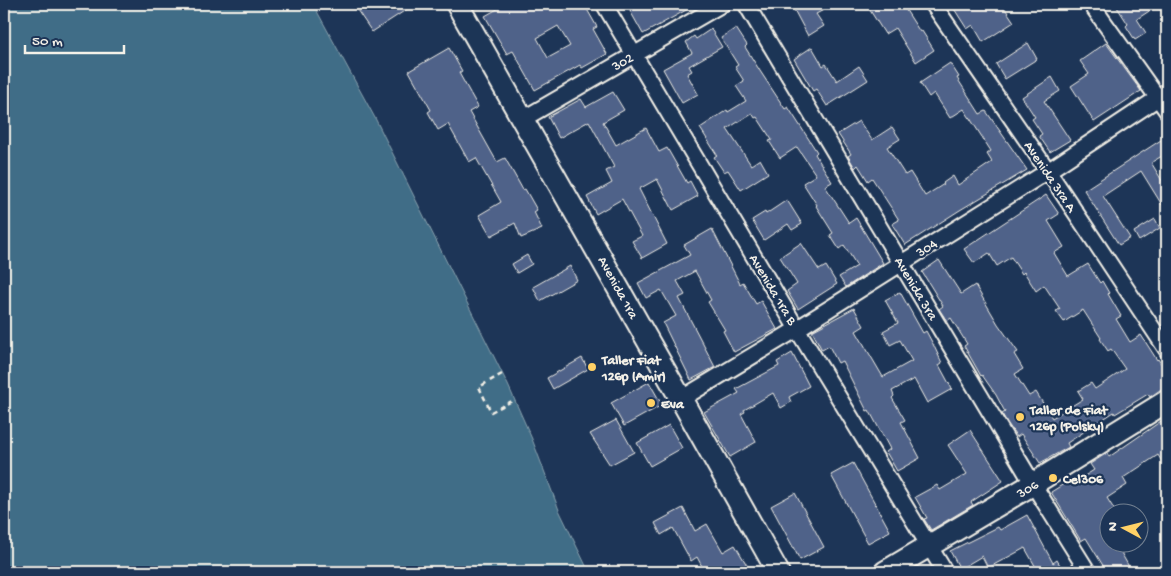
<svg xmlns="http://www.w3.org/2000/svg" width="1171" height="576" font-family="'Gochi Hand',sans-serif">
  <rect width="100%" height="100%" fill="#1d3557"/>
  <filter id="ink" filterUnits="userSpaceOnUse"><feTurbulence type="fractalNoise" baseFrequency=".02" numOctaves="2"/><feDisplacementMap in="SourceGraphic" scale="10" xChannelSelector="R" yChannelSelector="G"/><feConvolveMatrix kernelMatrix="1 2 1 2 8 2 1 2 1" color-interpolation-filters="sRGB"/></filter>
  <g filter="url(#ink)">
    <path fill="#416d87" stroke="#89a2ae" d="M4,4h309l62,114 133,267 24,54 27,71 30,62h-585z"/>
    <path fill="#506289" stroke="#f4f1e8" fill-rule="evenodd" d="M353,4h62l-43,28z
      M506,4h78l13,23 -4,2 14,25 -25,14 -2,-3 -45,25 -22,-39 -6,3 -22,-38zM558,26l12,20 -22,12 -11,-20z
      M638,4h59l-54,30 -14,-25z
      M791,4h44l-19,10 8,12 -16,10z
      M866,4h36l18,28 2,-1 12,19 -18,12 -21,-34 -10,6z
      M951,4h51l12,18 -31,20 -10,-17 -6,4z
      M1115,4h45l-23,15 9,14 -11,7 -9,-14 2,-2z
      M736,28l11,17 -2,2 15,24 25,38 3,-2 29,45 -2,2 17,28 -7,4 24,37 7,-5 27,45 -37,24 -7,-10 18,-11 -13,-21 -5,4 -9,-14 3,-2 -17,-27 1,-1 -14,-22 13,-8 -19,-28 -17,11 -11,-17 3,-1 -15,-23 -2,1 -3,-5 -25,16 24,36 9,-6 8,14 -27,17 -13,-20 -4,2 -10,-15 3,-2 -17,-27 27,-18 1,2 18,-11 -10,-15 8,-5 -9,-14 3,-2 -17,-27z
      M711,29l11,18 -33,19 3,5 -5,3 11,20 -16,9 -19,-34 29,-16 -6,-11 8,-6 2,3z
      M1028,43l9,16 -32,20 -9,-15z
      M1106,43l35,48 -47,31 -23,-36 18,-12 -9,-13z
      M812,47l11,19 3,-2 11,17 22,-15 9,14 -41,26 -11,-17 -3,2 -19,-32z
      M449,48l13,23 -3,2 19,34 -9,5 28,50 8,-4 18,32 2,-1 12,21 -3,2 8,17 -21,9 -6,-15 -24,13 -12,-21 22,-13 -25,-44 -7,4 -21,-38 -10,6 -10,-18 3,-2 -22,-39z
      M950,63l9,14 -2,1 23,36 6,-3 41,59 -67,40 -55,35 -13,-21 7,-4 -27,-42 -4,3 -10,-16 -3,3 -7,-12 3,-2 -13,-20 21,-13 13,19 20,-13 8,12 -13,8 18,28 5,-3 15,24 19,-12 -1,-1 10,-7 5,9 34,-23 -5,-8 4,-3 -27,-42 -14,9 -16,-25 -5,4 -9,-14z
      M1052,77l8,14 -16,10 26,39 -20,12 -11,-16 3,-2 -10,-15 3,-2 -13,-20z
      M613,92l11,18 -21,12 13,23 30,-17 13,24 8,-4 20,35 3,-2 8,15 -25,14 -16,-31 -18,10 28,55 -25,14 -10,-17 10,-5 -20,-37 -26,15 -9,-17 25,-14 -6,-12 8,-4 -25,-46 -30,17 -11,-21 33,-18 5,8z
      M1161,140l6,10v3l-15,9v2l15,25v24l-26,-42 -38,25 27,42 -11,7 -35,-55z
      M1046,195l13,19 -11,7 16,26 -10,6 14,23 20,-12 12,19 2,-2 7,12 -1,1 13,22 -5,3 14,23 11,-7 16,25 1,-1 9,14v12l-17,12 -2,-3 -33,20 -1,-2 -47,31 2,4 -29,16 -19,-29 -4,3 -9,-13 -6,-10 3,-2 -9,-17 -14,-20 -1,1 -17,-30 3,-2 -16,-26 -4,3 -8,-12 4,-3 -21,-34 17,-12 22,34 14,-9 23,39 20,28 -4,2 9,15 -8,5 14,22 7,-4 16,26 31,-19 -5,-8 13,-8 4,6 30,-20 -14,-20 -3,2 -8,-12 1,-1 -18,-28 -19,12 -8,-11 4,-2 -16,-24 -8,6 -12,-19 -2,2 -11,-17 -14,9 -8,-13 -15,10 -10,-14z
      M787,200l15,24 -10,6 -4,-6 -24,16 -12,-20 13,-8 1,2z
      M1155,219l5,9 -21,13 -5,-9z
      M712,229l28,55 3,-2 13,22 5,-3 16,28 -43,23 -11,-21 2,-1 -17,-28 3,-2 -16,-29 -18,10 8,14 -6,3 36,69 -24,13 -28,-57 13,-7 -15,-26 -15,8 -8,-15 52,-28 -6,-10z
      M801,243l18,27 7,-4 11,18 -39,25 -11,-18 10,-7 -17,-27z
      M527,255l5,9 -15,9 -5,-9z
      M570,266l7,14 -37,21 -7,-14z
      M900,292l23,41 3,-2 7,13 9,19 -3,2 13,24 -25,14 -13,-24 -22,12 2,5 -2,2 13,22 -4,2 19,36 -23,13 -11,-19 4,-3 -21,-39 -2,1 -25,-50 -4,2 -9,-17 -7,4 -10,-19 42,-23 10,18 -8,5 27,46 29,-16 -12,-21 -10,5 -7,-14 15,-8 -13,-23z
      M792,353l17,33 -20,11 2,5 -10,6 -8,-15 -29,17 1,2 -4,2 15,28 -26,15 -26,-45 35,-19 -3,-4 43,-23 -2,-4z
      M582,358l6,11 -35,20 -6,-11z
      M649,382l13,23 -38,21 -13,-23z
      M1167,417v53l-9,-15 -35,23 4,7 -20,13 10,16h-9v30h8l16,28h-25l-21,-34 -5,3 -30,-49 16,-10 3,3 24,-15 -4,-6 17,-11 2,4z
      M616,420l18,32 -24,13 -20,-31z
      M669,425l13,23 -32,18 -13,-23z
      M970,430l33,51 -32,21 2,3 -42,25 -7,-11 3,-1 -12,-21 22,-12 3,5 27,-16 -19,-29z
      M853,463l37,68 -22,12 -37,-68z
      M795,493l29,54 -24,13 -29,-54z
      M683,508l12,23 12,-7 16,28 12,-7 16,27h-46l-8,-15 -6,4 -18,-33 -12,7 -6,-12z
      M1027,515l26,48 4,-3 7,12h-28l2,-1 -13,-23 -37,20 -6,-12 -22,13 -10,-18 48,-24 2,3z"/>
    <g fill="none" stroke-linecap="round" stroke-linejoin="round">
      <defs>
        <path id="street" d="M604,4l193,325 148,243
          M746,4l287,480 55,88
          M933,4l115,167 119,179
          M1091,4l76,107
          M523,119l199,-115
          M681,399l116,-70 251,-158 119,-79"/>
        <path id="secondary" d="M457,4l224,395 97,173
          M885,572l148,-88 134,-83"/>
      </defs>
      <use href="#street" stroke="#f4f1e8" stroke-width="19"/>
      <use href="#secondary" stroke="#f4f1e8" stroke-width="25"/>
      <path stroke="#f4f1e8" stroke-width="2.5" stroke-dasharray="5 4" stroke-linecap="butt" d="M502,374l-23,13 12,25 23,-12"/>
      <use href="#street" stroke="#1d3557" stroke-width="15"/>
      <use href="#secondary" stroke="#1d3557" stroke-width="21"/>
    </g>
  </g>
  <g fill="#ffd166" stroke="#1d3557" stroke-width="2">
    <circle cx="592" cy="367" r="5"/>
    <circle cx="651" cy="403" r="5"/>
    <circle cx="1020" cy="417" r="5"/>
    <circle cx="1053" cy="478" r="5"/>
  </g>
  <g text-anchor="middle" stroke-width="4.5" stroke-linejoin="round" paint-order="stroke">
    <g font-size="14" fill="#f4f1e8" stroke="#1d3557">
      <text transform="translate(622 61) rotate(-30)" y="5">302</text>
      <text transform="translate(1051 176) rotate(56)" y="5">Avenida 3ra A</text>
      <text transform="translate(926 247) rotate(-32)" y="5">304</text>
      <text transform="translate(619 287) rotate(61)" y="5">Avenida 1ra</text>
      <text transform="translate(917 288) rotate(59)" y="5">Avenida 3ra</text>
      <text transform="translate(774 289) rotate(59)" y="5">Avenida 1ra B</text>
      <text transform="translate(1027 488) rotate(-31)" y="5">306</text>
    </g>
    <g font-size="14" font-weight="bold" fill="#f4f1e8" stroke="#1d3557" text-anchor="start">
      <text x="602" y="364">Taller Fiat<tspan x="602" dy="16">126p (Amir)</tspan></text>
      <text x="661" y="408">Eva</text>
      <text x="1030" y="414">Taller de Fiat<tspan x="1030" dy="16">126p (Polsky)</tspan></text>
      <text x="1063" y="483">Cel306</text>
    </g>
  </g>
  <rect width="1171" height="576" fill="none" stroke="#1d3557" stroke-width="20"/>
  <rect x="10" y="10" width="1151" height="556" fill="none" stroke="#f4f1e8" stroke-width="2" filter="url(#ink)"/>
  <g transform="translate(1124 528) rotate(277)"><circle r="24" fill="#1d3557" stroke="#738091"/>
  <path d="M0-4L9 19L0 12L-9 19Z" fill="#ffd166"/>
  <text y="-8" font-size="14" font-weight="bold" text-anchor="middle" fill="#f4f1e8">N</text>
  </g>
  <path d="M25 45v8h99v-8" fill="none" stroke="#f4f1e8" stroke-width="2.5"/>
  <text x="32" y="45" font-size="15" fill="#f4f1e8" stroke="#1d3557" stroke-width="4" paint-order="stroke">50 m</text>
</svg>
